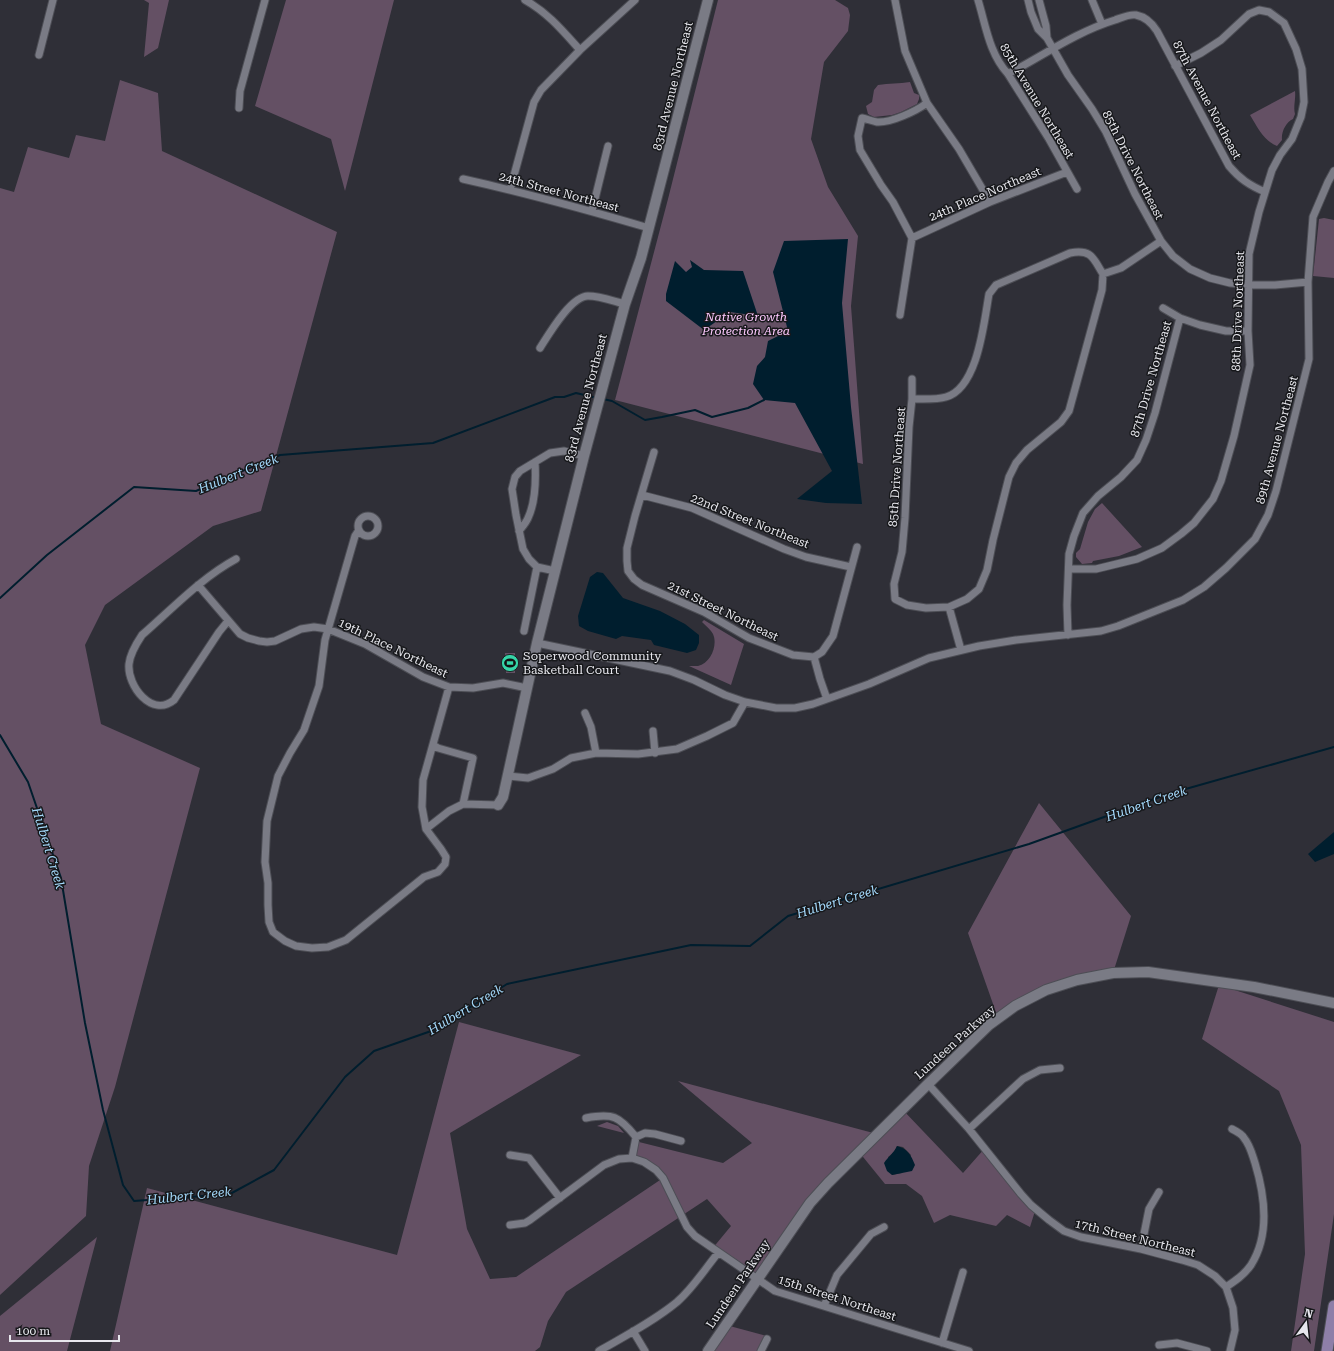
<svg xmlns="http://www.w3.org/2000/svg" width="1334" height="1351" font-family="'Roboto Serif',serif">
  <rect width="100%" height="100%" fill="#2f2f37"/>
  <path fill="#645064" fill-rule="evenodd" d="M144,0h25l-11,48 -14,9 5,-54z
    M286,0h108l-49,191 -14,-52 -76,-33z
    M718,0h117l13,8 2,7 -2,16 -24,31 -13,77 17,48 30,49 -7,70 12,158 -248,-64 53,-201z
    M120,80l38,13 4,58 175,81 -76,279 -48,15 -108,79 -20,40 16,79 99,44 -85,319 -26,79 -3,50 -86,79v-1107l14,4 14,-45 41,11 7,-23 29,6z
    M910,82l4,11 5,2v4l-2,5 -16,8 -9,3 -18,2 -6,-3 -2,-8 6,-4 2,-12 4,-5c11,-2 21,-1 32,-3z
    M1295,91c1,8 -2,16 0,23l-2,5c-7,3 -12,13 -11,21l-5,6c-14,-6 -19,-18 -27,-31z
    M1324,218l10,2v58l-21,-2 6,-57z
    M1102,503l40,44 -23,9 -26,5 -1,2 -10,1 -6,-7v-4l4,-4 8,-27 7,-13z
    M704,620l40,24 -13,41 -42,-19c3,0 6,0 9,0 13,-3 20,-21 15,-32 -2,-4 -7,-8 -11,-12z
    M505,653h10v20h-9z
    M1039,803l92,113 -18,57 -36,7 -79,38 -30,-85z
    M1219,985l115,37v192l-20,137h-23l14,-97 -4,-109 -22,-54 -77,-52z
    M459,1022l122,33 -131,78 17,96 23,50 26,-2 147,-99 -31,-20 3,-17 88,22 29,-20 -74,-62 199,53 25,-25 61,64 22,-25 50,63 -5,16 -23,-12 -11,11 -46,-11 -16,8 -12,-27 -16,-12h-21l-26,-32 -31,31 -71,97 -45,-31 19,-23 -24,-27 -141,93 -18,29 -8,26 -5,4h-425l37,-163 250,67zM897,1146l6,1 8,8 -9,18 -10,2 -4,-18 6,-5z
    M607,1122l11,4 6,7 -27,-7z
    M97,1237l-30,114h-67v-35z
    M726,1325l44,12 -8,14h-54z"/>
  <path fill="#001e2e" d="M848,239l-6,64 9,104 11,97 -36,-1 -29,-4 35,-28 -37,-68 -31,-3 -11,-16 4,-18 8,-9 3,-16 20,-10 -15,-59 11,-31z
    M690,260l14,10 39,1 15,45 -28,-4 -26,18 -38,-29v-7l9,-33 11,11 6,-5z
    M597,572l6,1 20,25 37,13 25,13 14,11v8l-3,7 -9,3 -33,-8 -3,-5 -29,-4 -6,3 -28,-8 -9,-5 -1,-10 12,-39z
    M1334,832v22l-19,8 -7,-8z
    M897,1146c11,3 14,9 18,19l-3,6 -20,4 -5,-4 -3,-8c4,-6 10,-10 13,-17z"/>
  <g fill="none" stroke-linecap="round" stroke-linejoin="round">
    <path stroke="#001e2e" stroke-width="2" d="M603,399l9,2 33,19 17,-3 33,-7 17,7 36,-9 16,-8
      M0,598l47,-43 87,-68 62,4 84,-36 153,-12 122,-46h9l12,-4 21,5
      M0,735l28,47 33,96 24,145 18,87 20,75 11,16 96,-7 44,-24 71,-93 29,-26 60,-21 73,-46 184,-39 59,1 38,-30 241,-72 139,-50 166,-47"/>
    <defs>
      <path id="street" d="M525,0c23,13 37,30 55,50
        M895,0l10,51 22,52 32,46 31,53
        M978,0c8,26 11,53 30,74l41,65 28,50
        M1028,0l3,12 7,17 9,9 21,37 24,34 14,23 29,62 26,47 12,15 17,13 20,9 20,5 24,2h21l33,-3
        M1039,0l7,26 1,12
        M1092,0l10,24
        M39,55l14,-55
        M1008,74c36,-19 68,-42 107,-54 6,-2 14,-6 21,-5 10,2 16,8 21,16l72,135c11,13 20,19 36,26
        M239,108l1,-17 25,-91
        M463,179c63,14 125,31 186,49
        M510,190l24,-88 7,-12 39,-40 55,-50
        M592,211l16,-65
        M912,238l78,-36 77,-30
        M1103,274l-1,16 -33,121 -8,11 -34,28 -11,13 -7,14 -16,63 -6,30 -8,19 -12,10 -18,8 -23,1 -19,-3 -12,-6 -1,-15 8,-32 3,-34 4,-91 3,-28c11,0 24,1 34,-2 32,-9 38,-75 43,-103l7,-9 74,-32c22,-4 23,5 33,21l18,-6 40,-27
        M1163,308l17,10 20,7 26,6h22
        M900,315l12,-77 -19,-36 -12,-17 -21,-35 -2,-14 4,-18c5,1 10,3 15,4 14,1 39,-11 50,-19
        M540,348c9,-14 31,-52 48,-52 12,0 25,5 37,8
        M912,399v-20
        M654,452l-19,64 -8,32v13l1,10 6,8 8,6 62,27 45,26 44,17 21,2
        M642,495l50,13 92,41 22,8 45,10
        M358 526a10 10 0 1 1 20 0a10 10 0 1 1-20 0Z
        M359,530l-4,6 -30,104 -6,46 -15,44 -14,23 -12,23 -11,45 -2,41 3,21v22l1,17 4,10 12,9 11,5 16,2 16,-1 18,-7 78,-63 14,-5 7,-8 1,-7 -5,-8 -15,-20 -4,-22 1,-27 26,-93
        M519,531c3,-4 7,-8 9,-13 8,-17 8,-38 7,-56
        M1069,569h27l41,-10 25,-11 19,-14 13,-11 19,-24 8,-18 13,-45 16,-71 -2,-34 1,-77 10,-42 13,-42 8,-15 12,-16 9,-22 3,-15 -2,-33 -6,-20 -12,-26 -15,-11 -10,-2 -10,4 -28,26 -20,13 -26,13
        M555,571l-18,-4 -8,-8 -6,-10 -7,-34 -4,-26 3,-12 5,-6 30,-18 14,-2 20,5
        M198,585l42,49 8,4 11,3 8,1 8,-1 26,-12 13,-2 14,2 37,15 58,33 26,10 24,1 30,-5 24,5
        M949,607l12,43
        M228,621l-9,11 -45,68c-22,18 -47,-14 -45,-36 1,-10 7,-20 13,-29 30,-26 59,-57 94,-76
        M524,631l13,-64
        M1068,635l-1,-30 2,-51 5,-18 9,-23 15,-17 23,-19 16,-17 9,-20 9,-27 25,-95
        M537,643l133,28 24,9 31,15 20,7 31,6h19l18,-4 56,-20 60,-26 50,-12 37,-6 85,-9 17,-5 65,-26 21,-13 22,-19 29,-29 13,-24 8,-24 33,-132 -1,-77 5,-65 15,-35 6,-11
        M827,699l-7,-20 -6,-22 8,-5 11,-16 24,-89
        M585,713l6,14 5,26
        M653,731l2,22
        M433,745l5,3 35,10 -10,46
        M508,776l20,2 25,-9 18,-11 25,-5 42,1 39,-5 30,-13 26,-13 12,-21
        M426,829l23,-18 14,-7 35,1
        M928,1084l41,45 52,65 10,11 18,15 15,11 17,6 60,12 41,11 16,5 17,11 11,11
        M586,1118c27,-5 33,-2 50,19l9,-4 10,1 26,7
        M969,1129l54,-50 17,-9 20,-2
        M510,1155l19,3 31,40
        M632,1158l12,4 12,8 7,8 24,49 8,9 80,55 194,60
        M510,1225l15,-2 5,-3 74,-55 15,-6 13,-1 4,-21
        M1141,1249l8,-40 10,-17
        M824,1306l13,-31 34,-41 13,-7
        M633,1331l12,20
        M942,1343l21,-71
        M1159,1345l18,-2 30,8
        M599,1351c26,-15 55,-30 78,-49 16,-14 28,-33 41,-49
        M761,1351l6,-12
        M1230,1351l5,-21 -2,-22 -7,-21c9,-6 18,-12 25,-22 19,-30 14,-69 4,-102 -3,-9 -5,-18 -11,-25 -2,-4 -8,-7 -12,-9"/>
      <path id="secondary" d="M498,805l5,-8 34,-154 47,-187 41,-152 16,-46 67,-258
        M708,1351l102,-148 18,-20 100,-99 61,-59 26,-19 31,-16 31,-10 36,-7 35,-1 106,15 80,16"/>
      <path id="primary" d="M1327,1351l7,-45"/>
    </defs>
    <use href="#street" stroke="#4d4e55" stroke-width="9"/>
    <use href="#secondary" stroke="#4d4e55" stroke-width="12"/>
    <use href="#primary" stroke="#4d4e55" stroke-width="13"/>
    <use href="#street" stroke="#7a7b85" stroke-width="7"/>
    <use href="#secondary" stroke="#7a7b85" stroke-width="10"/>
    <use href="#primary" stroke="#8e7fa8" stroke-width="11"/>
  </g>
  <defs>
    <symbol id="stadium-disc" viewBox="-11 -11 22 22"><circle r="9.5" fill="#35d4a7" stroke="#17181b"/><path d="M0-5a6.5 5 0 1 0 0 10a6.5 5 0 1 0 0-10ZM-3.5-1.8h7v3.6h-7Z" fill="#111"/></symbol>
  </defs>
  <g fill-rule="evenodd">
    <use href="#stadium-disc" x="500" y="653" width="20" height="20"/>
  </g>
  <g text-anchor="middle" stroke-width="3" stroke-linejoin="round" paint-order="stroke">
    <g font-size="12" fill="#e7e7ed" stroke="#17181b">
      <text transform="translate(673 86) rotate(-76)" y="4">83rd Avenue Northeast</text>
      <text transform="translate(1207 100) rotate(62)" y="4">87th Avenue Northeast</text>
      <text transform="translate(1037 101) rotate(59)" y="4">85th Avenue Northeast</text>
      <text transform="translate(1133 165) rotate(63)" y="4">85th Drive Northeast</text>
      <text transform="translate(559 192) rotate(15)" y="4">24th Street Northeast</text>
      <text transform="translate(985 194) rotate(-23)" y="4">24th Place Northeast</text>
      <text transform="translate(1238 311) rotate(-88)" y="4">88th Drive Northeast</text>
      <text transform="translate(1151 379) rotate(-74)" y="4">87th Drive Northeast</text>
      <text transform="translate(586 398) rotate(-75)" y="4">83rd Avenue Northeast</text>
      <text transform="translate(1277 440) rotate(-75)" y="4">89th Avenue Northeast</text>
      <text transform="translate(897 467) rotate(-86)" y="4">85th Drive Northeast</text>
      <text transform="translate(750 521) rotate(22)" y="4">22nd Street Northeast</text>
      <text transform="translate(723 611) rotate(26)" y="4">21st Street Northeast</text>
      <text transform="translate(393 648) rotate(26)" y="4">19th Place Northeast</text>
      <text transform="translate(955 1042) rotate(-42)" y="4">Lundeen Parkway</text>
      <text transform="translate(1135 1238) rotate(14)" y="4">17th Street Northeast</text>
      <text transform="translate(738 1284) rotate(-56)" y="4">Lundeen Parkway</text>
      <text transform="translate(837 1298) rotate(18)" y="4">15th Street Northeast</text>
    </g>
    <g font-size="12" font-style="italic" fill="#fecaff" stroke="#17181b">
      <text x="746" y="321">Native Growth<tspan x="746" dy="14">Protection Area</tspan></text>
    </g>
    <g font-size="12" fill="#e7e7ed" stroke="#17181b" text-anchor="start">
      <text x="523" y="660">Soperwood Community<tspan x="523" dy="14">Basketball Court</tspan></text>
    </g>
    <g font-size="13" font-style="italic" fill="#a4d9fb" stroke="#17181b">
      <text transform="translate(238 473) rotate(-22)" y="5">Hulbert Creek</text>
      <text transform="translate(1146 803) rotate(-19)" y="5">Hulbert Creek</text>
      <text transform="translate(49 848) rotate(73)" y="5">Hulbert Creek</text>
      <text transform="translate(837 901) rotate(-17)" y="5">Hulbert Creek</text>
      <text transform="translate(465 1009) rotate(-31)" y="5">Hulbert Creek</text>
      <text transform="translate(189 1195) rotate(-6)" y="5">Hulbert Creek</text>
    </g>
  </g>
  <g transform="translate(1306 1323) rotate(15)" stroke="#17181b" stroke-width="3" paint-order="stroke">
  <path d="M0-3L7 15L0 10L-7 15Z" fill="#e7e7ed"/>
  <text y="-6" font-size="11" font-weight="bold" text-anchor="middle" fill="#e7e7ed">N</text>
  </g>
  <path d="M10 1335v6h109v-6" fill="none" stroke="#e7e7ed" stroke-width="2"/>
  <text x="16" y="1335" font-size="12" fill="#e7e7ed" stroke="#17181b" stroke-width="3" paint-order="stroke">100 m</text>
</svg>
